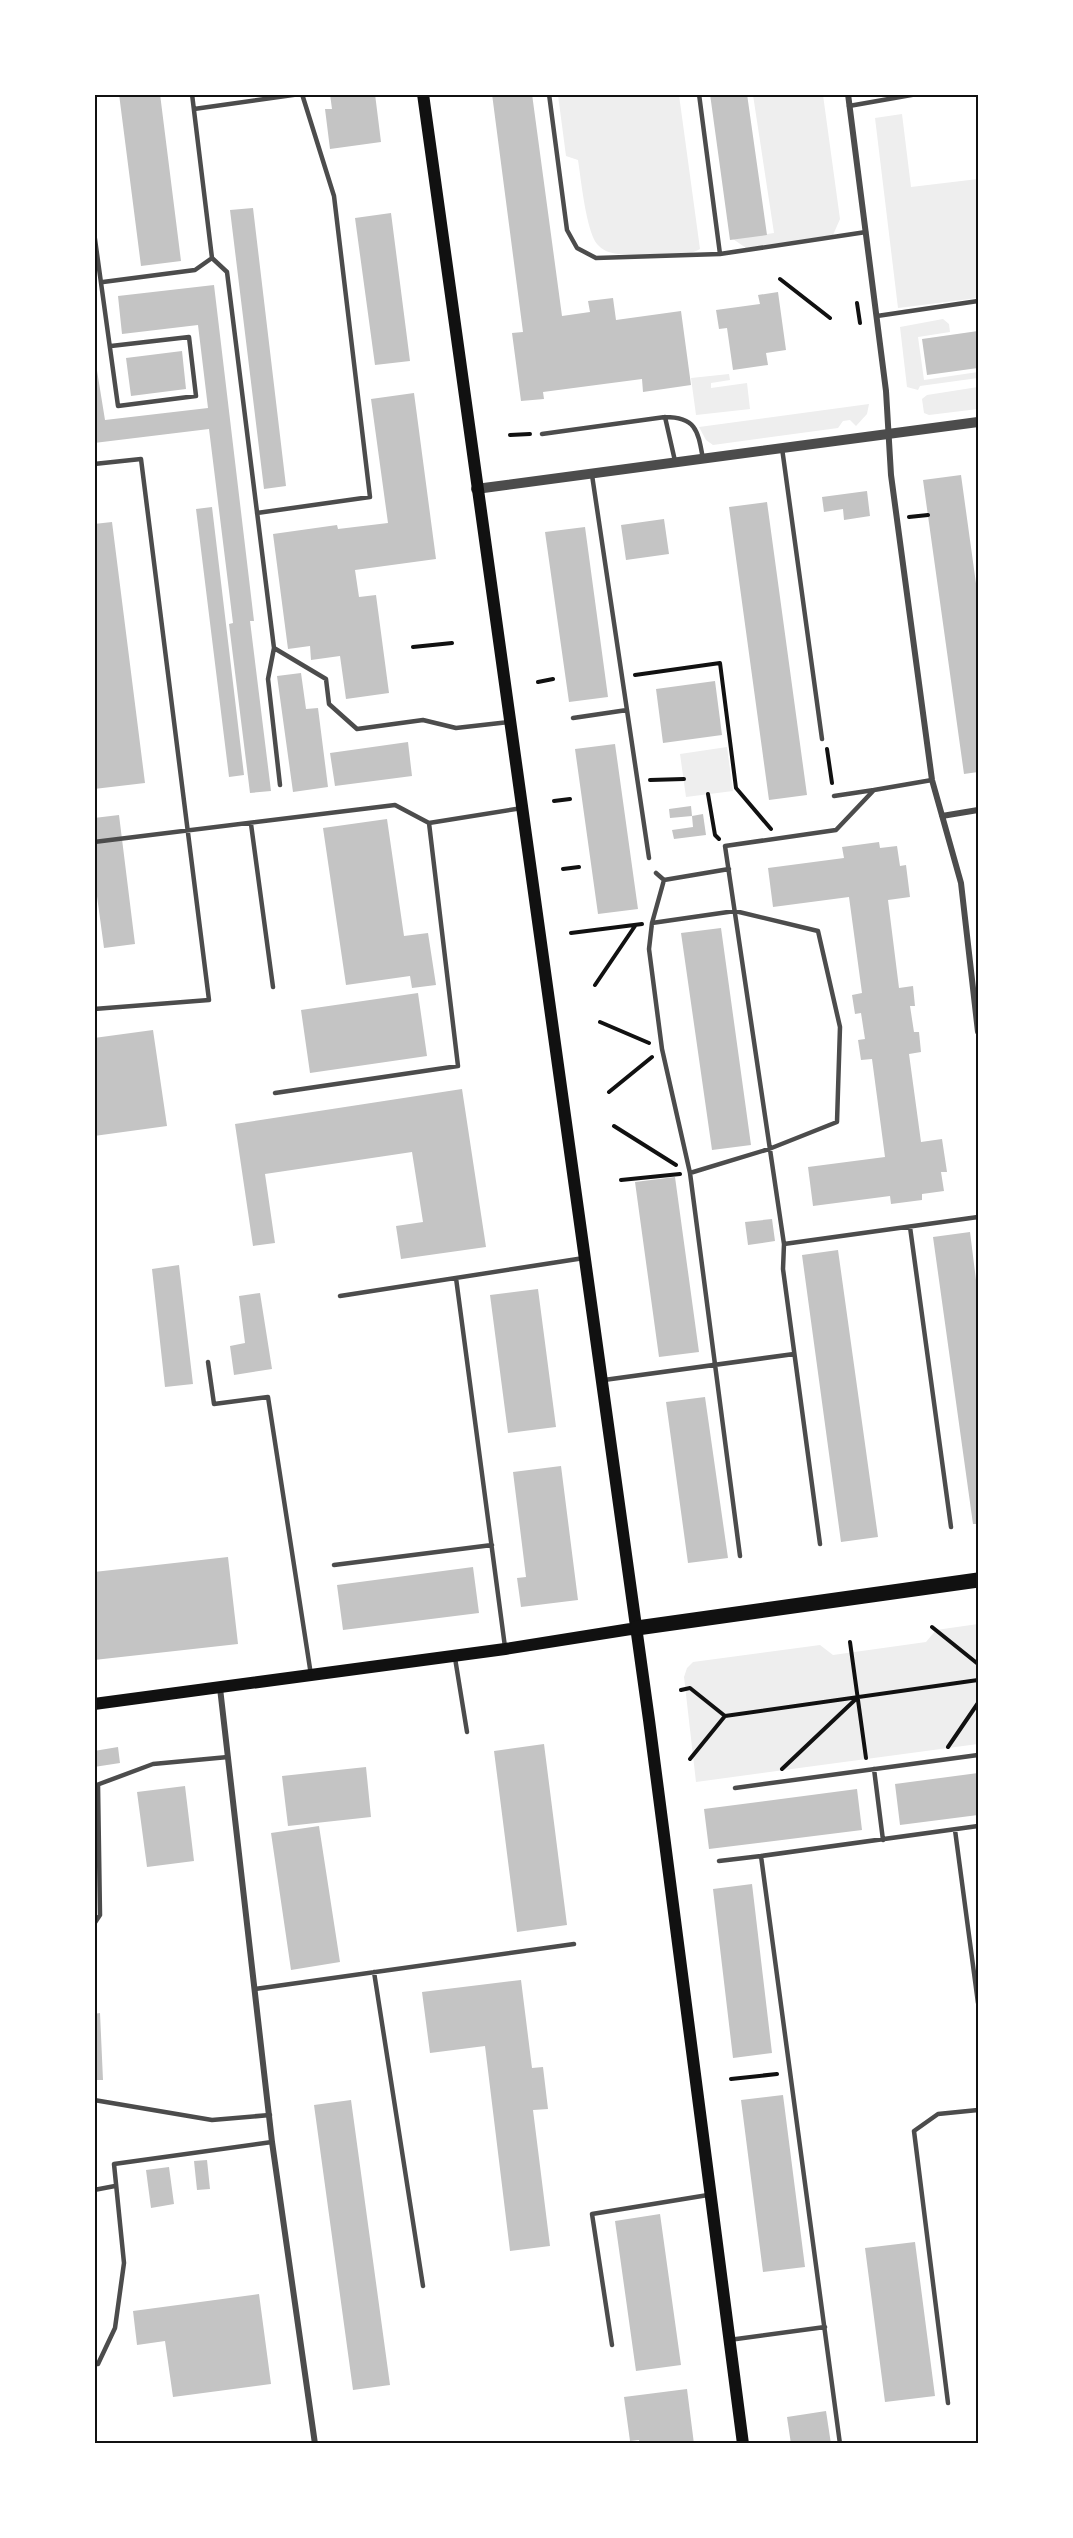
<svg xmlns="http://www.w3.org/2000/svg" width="1073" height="2538" font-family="Georgia,serif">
  <rect width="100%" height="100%" fill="#fff"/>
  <path fill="#eee" d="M558,95h121l21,154c-17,11 -61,5 -82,5 -9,-1 -16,-4 -21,-10 -11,-14 -16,-65 -19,-84l-12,-4z
    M753,95h70l17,124 -7,16 -87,13 -13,-9 41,-6z
    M902,114l9,73 67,-8v119l-80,10 -23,-190z
    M943,319l6,5 1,8 -32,5 6,43 54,-8v6l-58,8 -2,4 -11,-3 -7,-60z
    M729,374l1,6 -19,3v5l36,-5 3,26 -54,6 -5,-37z
    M978,387v22l-49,6 -5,-2 -2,-14 5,-4z
    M869,404l-2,10 -11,12 -6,-6 -7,1 -5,7 -125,17 -7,-5 -7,-13z
    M727,747l6,44 -47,6 -6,-43z
    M978,1624v120l-282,38 -12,-105 3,-9 6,-6 127,-17 13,10 93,-13 10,-12z"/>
  <path fill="#c4c4c4" d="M119,94h41l21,167 -40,5z
    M330,94h45l6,48 -51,7 -5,-40h7z
    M492,94h40l30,222 28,-4 -2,-11 25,-3 3,22 65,-9 10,74 -48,7 -1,-13 -99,13 1,7 -23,2 -9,-68 11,-1z
    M710,94h37l20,141 -37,5z
    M253,208l33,278 -22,3 -34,-279z
    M391,213l19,148 -35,4 -20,-147z
    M214,285l40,336h-4l21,170 -21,2 -21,-169 4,-1 -24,-194 -115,14v-91l11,68 103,-12 -10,-83 -76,9 -4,-38z
    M778,292l8,58 -20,3 2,12 -35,5 -6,-42 -8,1 -3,-19 44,-6 -2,-9z
    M978,331v37l-51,7 -5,-36z
    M182,351l4,38 -55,7 -5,-38z
    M414,393l22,166 -81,11 4,27 17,-2 13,98 -43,6 -6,-43 -29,4 -1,-14 -22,3 -15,-115 64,-9 1,4 50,-6 -17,-124z
    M961,475l17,123v174l-14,2 -41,-294z
    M867,491l3,25 -26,4 -1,-11 -19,3 -2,-15z
    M767,502l40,293 -38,5 -40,-293z
    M212,507l32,268 -15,2 -33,-268z
    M664,519l5,35 -43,6 -5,-35z
    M112,522l33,261 -51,6v-265z
    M585,527l23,170 -39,5 -24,-170z
    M301,673l5,36 12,-1 10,79 -35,5 -16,-116z
    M715,681l7,54 -59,8 -7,-54z
    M408,742l4,34 -77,10 -5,-33z
    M615,744l23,165 -40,5 -23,-165z
    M691,806l1,10 -22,2 -1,-9z
    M703,814l3,21 -32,4 -2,-9 21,-3 -1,-11z
    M119,815l16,129 -31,4 -10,-74v-56z
    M387,819l17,117 24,-3 8,52 -24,3 -2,-12 -64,9 -23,-157z
    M879,842l1,6 17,-2 3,20 6,-1 4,32 -22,3 11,88 14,-2 2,20h-5l4,26h5l2,20 -12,2 12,88 21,-3 5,33h-6l3,19 -22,3v6l-31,4 -1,-8 -77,10 -5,-39 77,-10 -13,-98 -11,1 -3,-20 7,-1 -4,-26 -6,1 -3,-19 10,-2 -13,-96 -76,10 -5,-39 76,-10 -2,-11z
    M721,928l30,217 -39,5 -31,-217z
    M418,993l9,63 -117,17 -9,-63z
    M153,1030l14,96 -73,10v-98z
    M462,1089l24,158 -85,12 -5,-33 27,-4 -11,-70 -147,22 10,69 -22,3 -18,-122z
    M675,1177l24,175 -40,5 -24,-175z
    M772,1219l3,22 -27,4 -3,-23z
    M970,1232l8,64v228h-5l-40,-287z
    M838,1250l40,287 -37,5 -39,-287z
    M179,1265l14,119 -28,3 -13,-118z
    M538,1289l18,138 -48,6 -18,-138z
    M260,1293l12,76 -38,6 -4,-29 15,-3 -6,-47z
    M705,1397l23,161 -40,5 -22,-161z
    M561,1466l17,134 -57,7 -4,-29 9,-1 -13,-105z
    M228,1557l10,87 -144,16v-88z
    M473,1567l6,46 -136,17 -6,-45z
    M544,1744l23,181 -50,7 -23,-181z
    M118,1747l2,16 -26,4v-16z
    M366,1767l5,50 -83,9 -6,-50z
    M978,1773v42l-78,10 -5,-41z
    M185,1786l9,75 -47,6 -10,-75z
    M857,1789l5,41 -153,19 -5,-40z
    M319,1826l21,136 -49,8 -20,-137z
    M752,1884l20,169 -39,5 -20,-169z
    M521,1980l11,88 11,-1 5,42 -15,1 17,136 -40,5 -25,-205 -55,7 -8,-61z
    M100,2013l3,67h-9v-66z
    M783,2095l22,172 -42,5 -22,-172z
    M351,2100l39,285 -37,5 -39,-285z
    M207,2160l3,29 -13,1 -3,-29z
    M169,2167l5,37 -23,4 -5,-38z
    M660,2214l21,151 -45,6 -21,-150z
    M915,2242l20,154 -50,6 -20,-154z
    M259,2294l12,90 -98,13 -8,-56 -28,4 -4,-34z
    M687,2389l7,55h-55v-4l-9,1 -6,-44z
    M826,2411l5,33h-40l-4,-27z"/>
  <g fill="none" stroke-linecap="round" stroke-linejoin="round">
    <path stroke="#111" stroke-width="4" d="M780,279l50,39
      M857,303l3,20
      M510,435l20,-1
      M909,517l19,-2
      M413,647l39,-4
      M635,675l85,-12 16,125 35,41
      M538,682l15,-3
      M827,749l5,34
      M650,780l34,-1
      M708,794l7,41 4,4
      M554,801l16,-2
      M563,869l16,-2
      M571,933l71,-9
      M595,985l40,-59
      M600,1022l49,21
      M609,1092l43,-35
      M614,1126l62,39
      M621,1180l59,-6
      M932,1627l46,37
      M850,1642l16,116
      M681,1690l9,-2 35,28
      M725,1716l253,-36
      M948,1747l30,-44
      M690,1759l35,-43
      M782,1769l75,-71
      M731,2079l46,-5"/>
    <path stroke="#4c4c4c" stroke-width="4.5" d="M549,94l18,136 10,18 19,10 124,-4 146,-22
      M699,94l21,160
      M849,106l68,-12
      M194,109l106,-15
      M94,232l24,174 78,-10 -7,-59 -78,9
      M212,258l15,14 47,376 -6,31 12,106
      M103,282l92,-12 17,-12 -20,-164
      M877,316l101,-15
      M665,417l10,44
      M542,434l123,-17c32,0 33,15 38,42
      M782,448l40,291
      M94,464l47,-5 68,541 -115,9
      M592,475l57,383
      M257,513l113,-16 -36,-301 -32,-102
      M274,648l52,31 3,25 28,25 66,-9 33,8 53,-6
      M573,718l54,-8
      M834,796l40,-6
      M251,824l22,163
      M94,842l301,-37 34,18 93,-15
      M656,873l8,7 65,-11
      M664,880l-12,43 -3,26 13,100 28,124 50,383
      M652,923l83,-12 83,20 22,96 -3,95 -68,27 -79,24
      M275,1093l183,-27 -29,-243
      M910,1227l41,300
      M784,1244l194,-27
      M456,1278l49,369
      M340,1296l244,-38
      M208,1362l6,42 54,-7 43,278
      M604,1380l190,-26
      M820,1544l-37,-275 1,-25 -59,-398 111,-16 38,-40 58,-10
      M334,1565l158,-20
      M455,1658l12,74
      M874,1769l9,71
      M94,1786l59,-22 75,-7
      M735,1788l243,-33
      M955,1830l23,173
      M719,1861l42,-5
      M94,1924l6,-9 -2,-130
      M374,1972l49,314
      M255,1989l319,-45
      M94,2100l118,20 58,-5
      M94,2190l21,-4
      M729,2340l96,-13
      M612,2345l-20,-131 116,-19
      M94,2364h4l17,-36 9,-65 -10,-99 158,-22
      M948,2403l-34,-272 24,-17 40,-4
      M840,2444l-79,-588 217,-30"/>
    <path stroke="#4c4c4c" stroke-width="6" d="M848,94l38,297 5,84 41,305 29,103 17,149
      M942,816l36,-6
      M220,1688l52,454 43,302"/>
    <path stroke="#4c4c4c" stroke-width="10" d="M476,489l502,-67"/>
    <path stroke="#111" stroke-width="12" d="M423,94l226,1626 94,724
      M94,1704l411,-55 132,-21"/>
    <path stroke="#111" stroke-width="15" d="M637,1628l341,-48"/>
  </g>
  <rect width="1073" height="2538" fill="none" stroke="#ffffff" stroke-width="192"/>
  <rect x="96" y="96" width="881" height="2346" fill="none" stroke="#111" stroke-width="2"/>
</svg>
